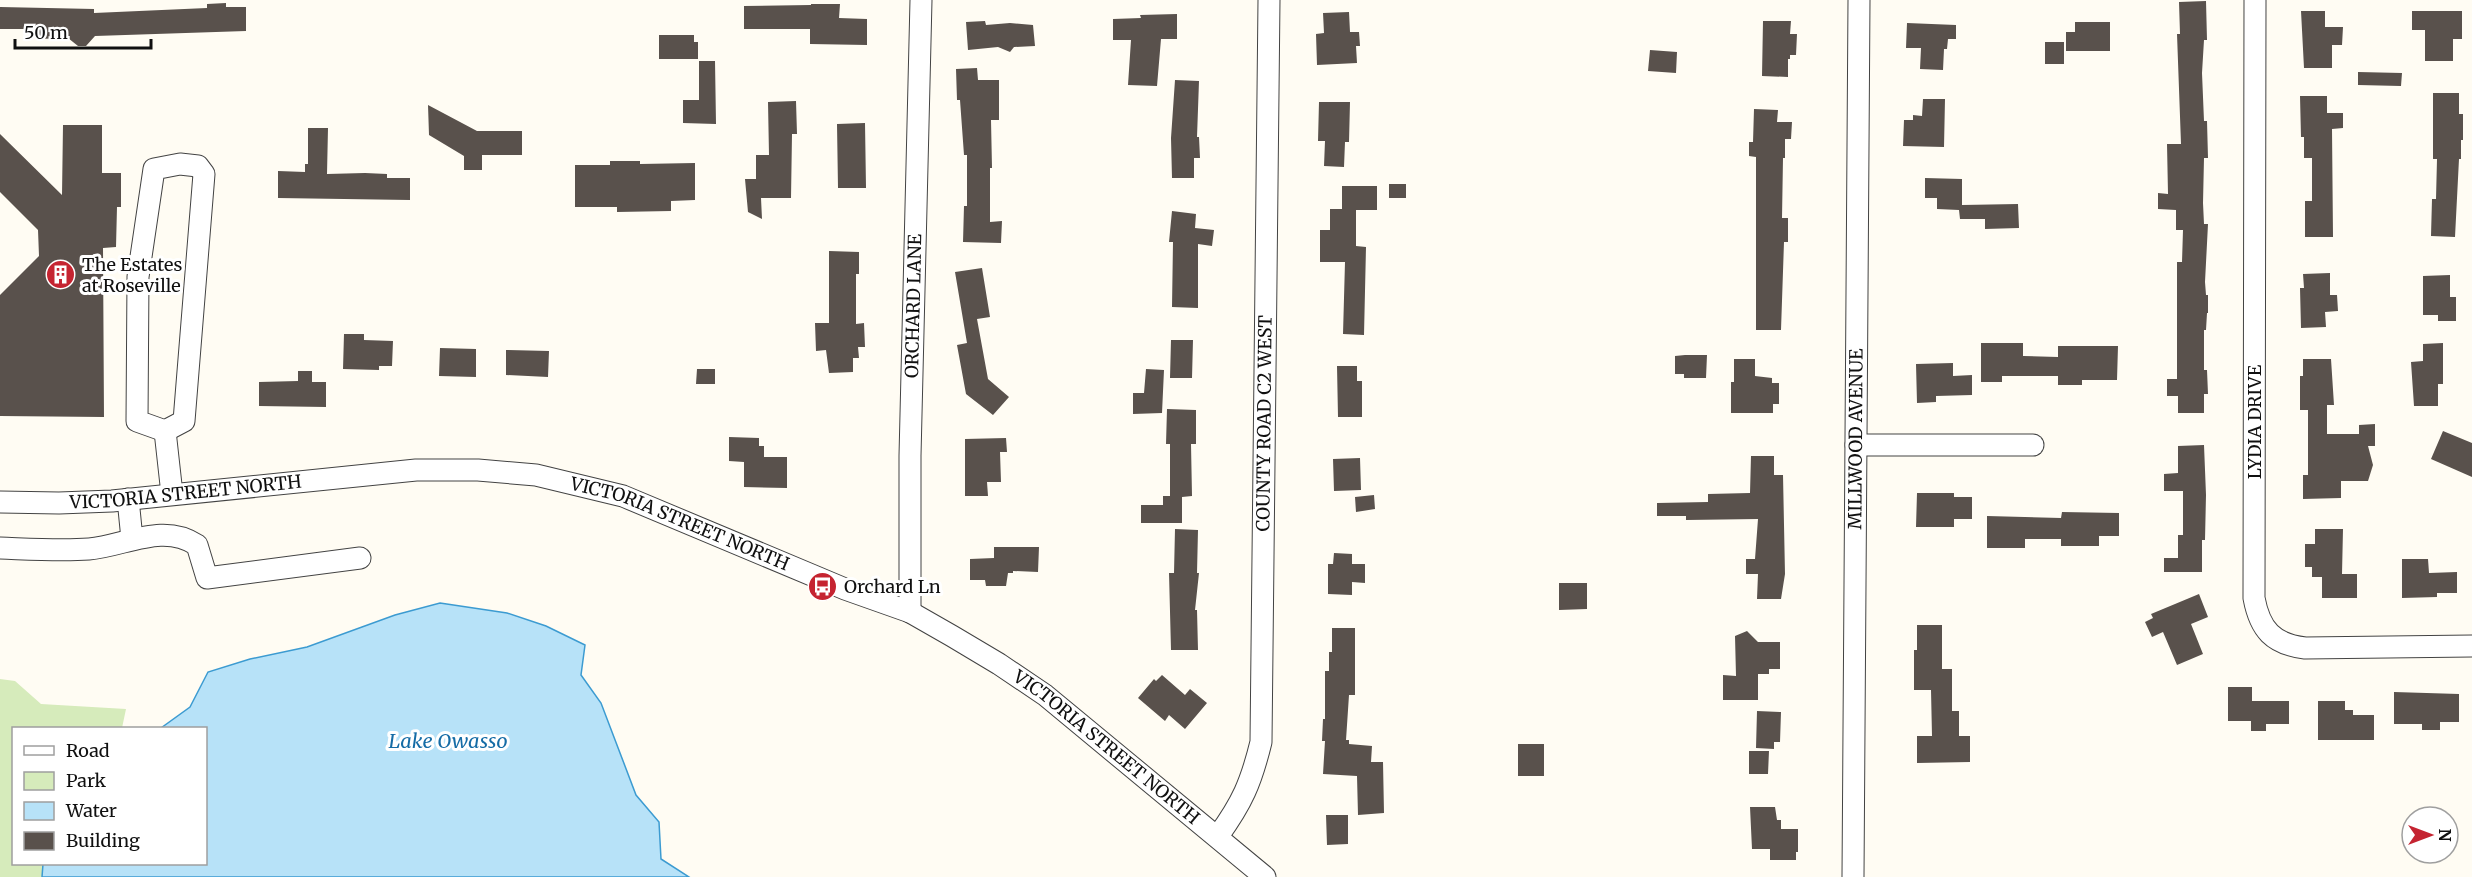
<svg xmlns="http://www.w3.org/2000/svg" width="2472" height="877" font-family="Merriweather,serif">
  <rect width="100%" height="100%" fill="#fffcf3"/>
  <path fill="#d6ebbb" d="M0,679l15,2 26,23 85,5 -4,19h-108v136h81l-3,13h-92z"/>
  <path fill="#b7e2f8" stroke="#3c9bd1" stroke-width="1.5" d="M440,603l67,10 39,13 39,19 -4,30 20,28 35,92 23,27 2,37 28,18h-647l1,-13h163v-136h-45l29,-21 18,-35 42,-13 57,-12 88,-32z"/>
  <path fill="#59514c" d="M2206,1l1,39h-3l-2,33 2,48h3l1,37h-4l-1,45 1,21h4l-3,58 1,13h2v18h-1l-1,17h-2v40h3l1,24h-4v19h-26v-17h-11v-17h10v-117h5l1,-32h-7v-20l-18,-1v-16l10,1 -1,-50h14l-4,-110h3l-1,-32z
    M226,3v4h20v24l-151,5 -9,10h-8l-10,-8 -31,1v-10h-37v-22l94,2v4l113,-5v-4z
    M811,4h29l-1,14 28,1v26l-57,-1v-15h-66v-23l67,-1z
    M2301,11h24v16h18l-1,18h-10v23h-28z
    M2412,11h50v28h-9v22h-28v-31h-13z
    M1349,12l1,20h9l1,14h-4l1,17 -40,2 -1,-31 8,-1 -1,-20z
    M1177,14v25h-16l-4,47 -29,-1 3,-45h-18v-21l28,-1 -1,-3z
    M985,21l1,4 24,-2 23,2 2,21 -21,1 -4,5 -12,-5 -30,3 -2,-28z
    M1763,21h28l-1,13h7l-1,21h-6v4h-2v18l-26,-1z
    M2075,22h35v29h-44v-19h9z
    M1907,23l49,2v14h-8l-1,10h-3l-1,21 -23,-1 1,-21h-15z
    M659,35h35v7h4v17h-39z
    M2045,42h19v22h-19z
    M1650,50l27,2 -1,21 -28,-2z
    M699,61h16l1,63 -33,-1v-23h16z
    M977,68l1,12h21v40h-8l1,48h-2v54l12,-1 -1,22 -38,-1 1,-36h3v-51h-3l-4,-55h-3l-1,-31z
    M2358,72l44,1 -1,13 -43,-1z
    M1175,80l24,1 -2,56h2l1,21h-6v20h-22l-1,-40z
    M2433,93h26v21h4v26h-2v19h-2l-4,78 -24,-1 1,-37h4l1,-40h-4z
    M2300,96h27v17h16v15l-11,1 1,108h-28v-36h7v-43h-8v-21h-3z
    M1923,99h22l-1,48 -41,-1 1,-26h9v-5l9,1z
    M796,101l1,33h-5l-1,64h-30l1,21 -14,-7 -3,-33h11v-24h13l-1,-53z
    M1319,102h31l-1,40h-4l-1,25 -20,-1 1,-25h-7z
    M428,105l49,26h45v24h-40v15h-18v-14l-35,-21z
    M1754,109l24,1 -1,12h15l-1,17h-6v19h-2l-1,60h6v24h-4l-3,88h-25v-173l-7,-1v-14h4z
    M865,123l1,65h-28l-1,-64z
    M63,125h39v48h19v34h-4l-1,40 -13,1 1,169 -104,-1v-121l39,-39 -1,-26 -38,-38v-58l62,61z
    M308,128h20l-1,46 38,-1 22,1v4h23v22l-132,-2v-27l27,1v-8h3z
    M610,161h30v3l55,-1v37l-24,1v10l-54,1v-5h-42v-42h35z
    M1925,178l37,1v26l56,-1 1,24 -34,1v-10h-25l-1,-9 -22,-1v-11h-12z
    M1389,184h17v14h-17z
    M1342,186h35v24h-21v36l10,1 -2,88 -21,-1 2,-72h-25v-32h10v-21h12z
    M1172,211l24,3 -1,14 19,2 -2,16 -14,-2v64l-26,-1 1,-65h-4z
    M829,251l30,1v22h-3v50l8,-1 1,24h-7l1,11h-6v14l-24,1 -3,-23 -10,1 -1,-28h14z
    M982,268l8,49 -13,2 11,60 21,18 -16,18 -27,-21 -9,-49 10,-2 -12,-71z
    M2330,273v22h7l1,16 -13,1 1,15 -25,1 -1,-40h4l-1,-14z
    M2450,275v22h6v24h-18v-6h-15v-39z
    M344,334h20v6l29,1 -1,25h-13v4l-36,-1z
    M1171,340h22l-1,38h-22z
    M1981,343h42v13l35,1v-11h60l-1,34h-35v5h-24v-9h-56v6h-21z
    M2443,343v41h-5v22h-24l-3,-44 12,-1v-17z
    M440,348l36,1v28l-37,-1z
    M506,350l43,1 -1,26 -42,-2z
    M1685,355h22l-1,23h-22v-4h-9v-18z
    M1734,359h21v17l17,2v5h7v21h-6v9h-42v-31h3z
    M2303,359h28l3,46h-7v29h32v-9l16,-1v22h-7l5,19 -5,16h-27v17l-38,1v-24h5v-65h-8v-34h3z
    M1953,363v13l19,-1v20l-36,1v6l-19,1 -1,-39z
    M1337,366h20v15h5v36h-24z
    M697,369h18v15h-19z
    M1146,369l18,1 -2,43 -29,1v-21h11z
    M298,371h14v11h14v25l-67,-1v-24l39,-1z
    M1167,409l29,1v34h-5l1,52 -10,1v26h-41v-18h22v-9h7v-52h-4z
    M2443,431l29,12v34l-41,-18z
    M729,437l30,1v8h5v11h23v31l-43,-1v-25l-15,-1z
    M1006,438l1,14h-7l1,30h-14l1,14h-23v-57z
    M2204,445l2,50 -1,45h-3v32h-38v-14h14v-23h5v-44h-19v-17l14,-1v-27z
    M1751,456h23v19h9l2,99 -4,25h-24l1,-25h-12v-15h9l3,-40 -72,1v-4h-29v-13l51,-1v-8l42,-1z
    M1360,458l1,32 -27,1 -1,-32z
    M1917,493h37v4h18v22h-18v8h-38z
    M1374,495l1,14 -19,3 -1,-15z
    M2062,512l57,1v23h-20v10h-38v-7h-36v9h-38v-32l74,2z
    M1175,529l23,1 -1,43h2l-4,37h2l1,40h-27l-2,-77h5z
    M2315,529h28l-1,45h15v24h-35v-21h-10v-10h-7v-23h10z
    M994,547h45l-1,25 -25,-1v2h-5l-2,13h-20l-1,-6h-15v-21l24,-1z
    M1334,553l18,1v10h13v19l-13,-1v13l-24,-1v-30h5z
    M2402,559h26l1,14 28,-1v21h-20v4l-35,1z
    M1559,583h28v26l-28,1z
    M2199,594l9,23 -17,7 12,30 -26,11 -14,-33 -11,5 -7,-15 8,-4 -2,-4z
    M1917,625h25v44h10v42h7v25h11v26l-53,1v-27h15l-1,-46h-17v-40h3z
    M1332,628h23v67h-6l-3,45h3v4l23,2 -1,16h12l1,51 -26,2 -1,-39 -34,-2 2,-33h-3l1,-22h2v-48h4v-19h3z
    M1747,631l11,11h22v27h-11v5h-11v26h-35v-25l13,1 -1,-40z
    M1162,675l23,20 5,-6 17,14 -22,26 -16,-14 -4,6 -27,-23 16,-19 2,2z
    M2228,687h24v14h37v23h-23v7h-15v-10h-23z
    M2394,692l65,2v28h-19v8h-18v-6h-28z
    M2318,701h27v9h8v5h21v25h-56z
    M1757,711l24,1 -1,30h-6v7l-18,-1z
    M1518,744h26v32h-26z
    M1749,751h20l-1,23h-19z
    M1750,807h25l2,13h4v9h17v23h-2v8h-26v-11h-18z
    M1326,815h22v29l-21,1z"/>
  <g fill="none" stroke-linecap="round" stroke-linejoin="round">
    <defs>
      <g id="minor">
        <path d="M2255,0l-1,598c6,32 19,46 51,50l167,-2"/>
        <path d="M180,164l18,2 6,8 -20,247 -19,10 -28,-10 1,-144 16,-108z"/>
        <path d="M165,431l7,63"/>
        <path d="M1856,445h177"/>
        <path d="M128,499l4,40"/>
        <path id="s1" d="M0,502l59,1 53,-2 304,-31h62l58,5 87,21 222,93 65,23 42,24 47,28 46,31 220,182"/>
        <path d="M0,548c29,1 60,3 89,1 36,-3 74,-27 108,-4l10,33 153,-20"/>
        <path id="s2" d="M910,612v-156l11,-456"/>
        <path id="s3" d="M1218,836c24,-33 33,-53 43,-94l8,-742"/>
        <path id="s4" d="M1853,877l6,-877"/>
      </g>
    </defs>
    <use href="#minor" stroke="#434343" stroke-width="23"/>
    <use href="#minor" stroke="#fff" stroke-width="21"/>
  </g>
  <defs>
    <symbol id="building-disc" viewBox="-11 -11 22 22"><circle r="9.5" fill="#c52431" stroke="#fff"/><path d="M-4-6H4V6H1V3H-1V6H-4ZM-2.5-4.3h1.7v1.8h-1.7ZM.8-4.3h1.7v1.8H.8ZM-2.5-1h1.7V.8h-1.7ZM.8-1h1.7V.8H.8Z" fill="#fff"/></symbol>
    <symbol id="bus-disc" viewBox="-11 -11 22 22"><circle r="9.5" fill="#c52431" stroke="#fff"/><path d="M-5-6H5V4H4V6H2V4H-2V6H-4V4H-5ZM-3.5-4V0h7V-4ZM-3.5 1.2v1.5H-2V1.2ZM2 1.2v1.5H3.5V1.2Z" fill="#fff"/></symbol>
  </defs>
  <g fill-rule="evenodd">
    <use href="#building-disc" x="44" y="258" width="33" height="33"/>
    <use href="#bus-disc" x="806" y="570" width="33" height="33"/>
  </g>
  <g text-anchor="middle" stroke-width="6" stroke-linejoin="round" paint-order="stroke">
    <g font-size="18" fill="#101010" stroke="#fff" text-anchor="start">
      <text x="82" y="271">The Estates<tspan x="82" dy="21">at Roseville</tspan></text>
      <text x="844" y="593">Orchard Ln</text>
    </g>
    <g font-size="18" fill="#101010" stroke="#fff">
      <text dy="6" stroke="none"><textPath href="#s2" startOffset="306">ORCHARD LANE</textPath></text>
      <text transform="translate(2255 422) rotate(-90)" y="6">LYDIA DRIVE</text>
      <text dy="6" stroke="none"><textPath href="#s3" startOffset="423">COUNTY ROAD C2 WEST</textPath></text>
      <text dy="6" stroke="none"><textPath href="#s4" startOffset="438">MILLWOOD AVENUE</textPath></text>
      <text dy="6" stroke="none"><textPath href="#s1" startOffset="186">VICTORIA STREET NORTH</textPath></text>
      <text dy="6" stroke="none"><textPath href="#s1" startOffset="690">VICTORIA STREET NORTH</textPath></text>
      <text dy="6" stroke="none"><textPath href="#s1" startOffset="1176">VICTORIA STREET NORTH</textPath></text>
    </g>
    <g font-size="20" font-style="italic" fill="#156ca6" stroke="#fff">
      <text x="448" y="748">Lake Owasso</text>
    </g>
  </g>
  <rect x="12" y="727" width="195" height="138" fill="#ffffff" stroke="#9f9f9f" stroke-width="1.5"/>
  <rect x="24" y="746" width="30" height="9" fill="#ffffff" stroke="#9f9f9f" stroke-width="1.5"/>
  <text x="66" y="757" font-size="18" fill="#101010">Road</text>
  <rect x="24" y="772" width="30" height="18" fill="#d6ebbb" stroke="#9f9f9f" stroke-width="1.5"/>
  <text x="66" y="787" font-size="18" fill="#101010">Park</text>
  <rect x="24" y="802" width="30" height="18" fill="#b7e2f8" stroke="#9f9f9f" stroke-width="1.5"/>
  <text x="66" y="817" font-size="18" fill="#101010">Water</text>
  <rect x="24" y="832" width="30" height="18" fill="#59514c" stroke="#9f9f9f" stroke-width="1.5"/>
  <text x="66" y="847" font-size="18" fill="#101010">Building</text>
  <g transform="translate(2430 835) rotate(90)"><circle r="28" fill="#ffffff" stroke="#9f9f9f" stroke-width="1.5"/>
  <path d="M0-4.5L10 22L0 15L-10 22Z" fill="#c52431"/>
  <text y="-9" font-size="16" font-weight="bold" text-anchor="middle" fill="#101010">N</text>
  </g>
  <path d="M15 39v9h136v-9" fill="none" stroke="#101010" stroke-width="3"/>
  <text x="24" y="39" font-size="18" fill="#101010" stroke="#ffffff" stroke-width="4.5" paint-order="stroke">50 m</text>
</svg>
